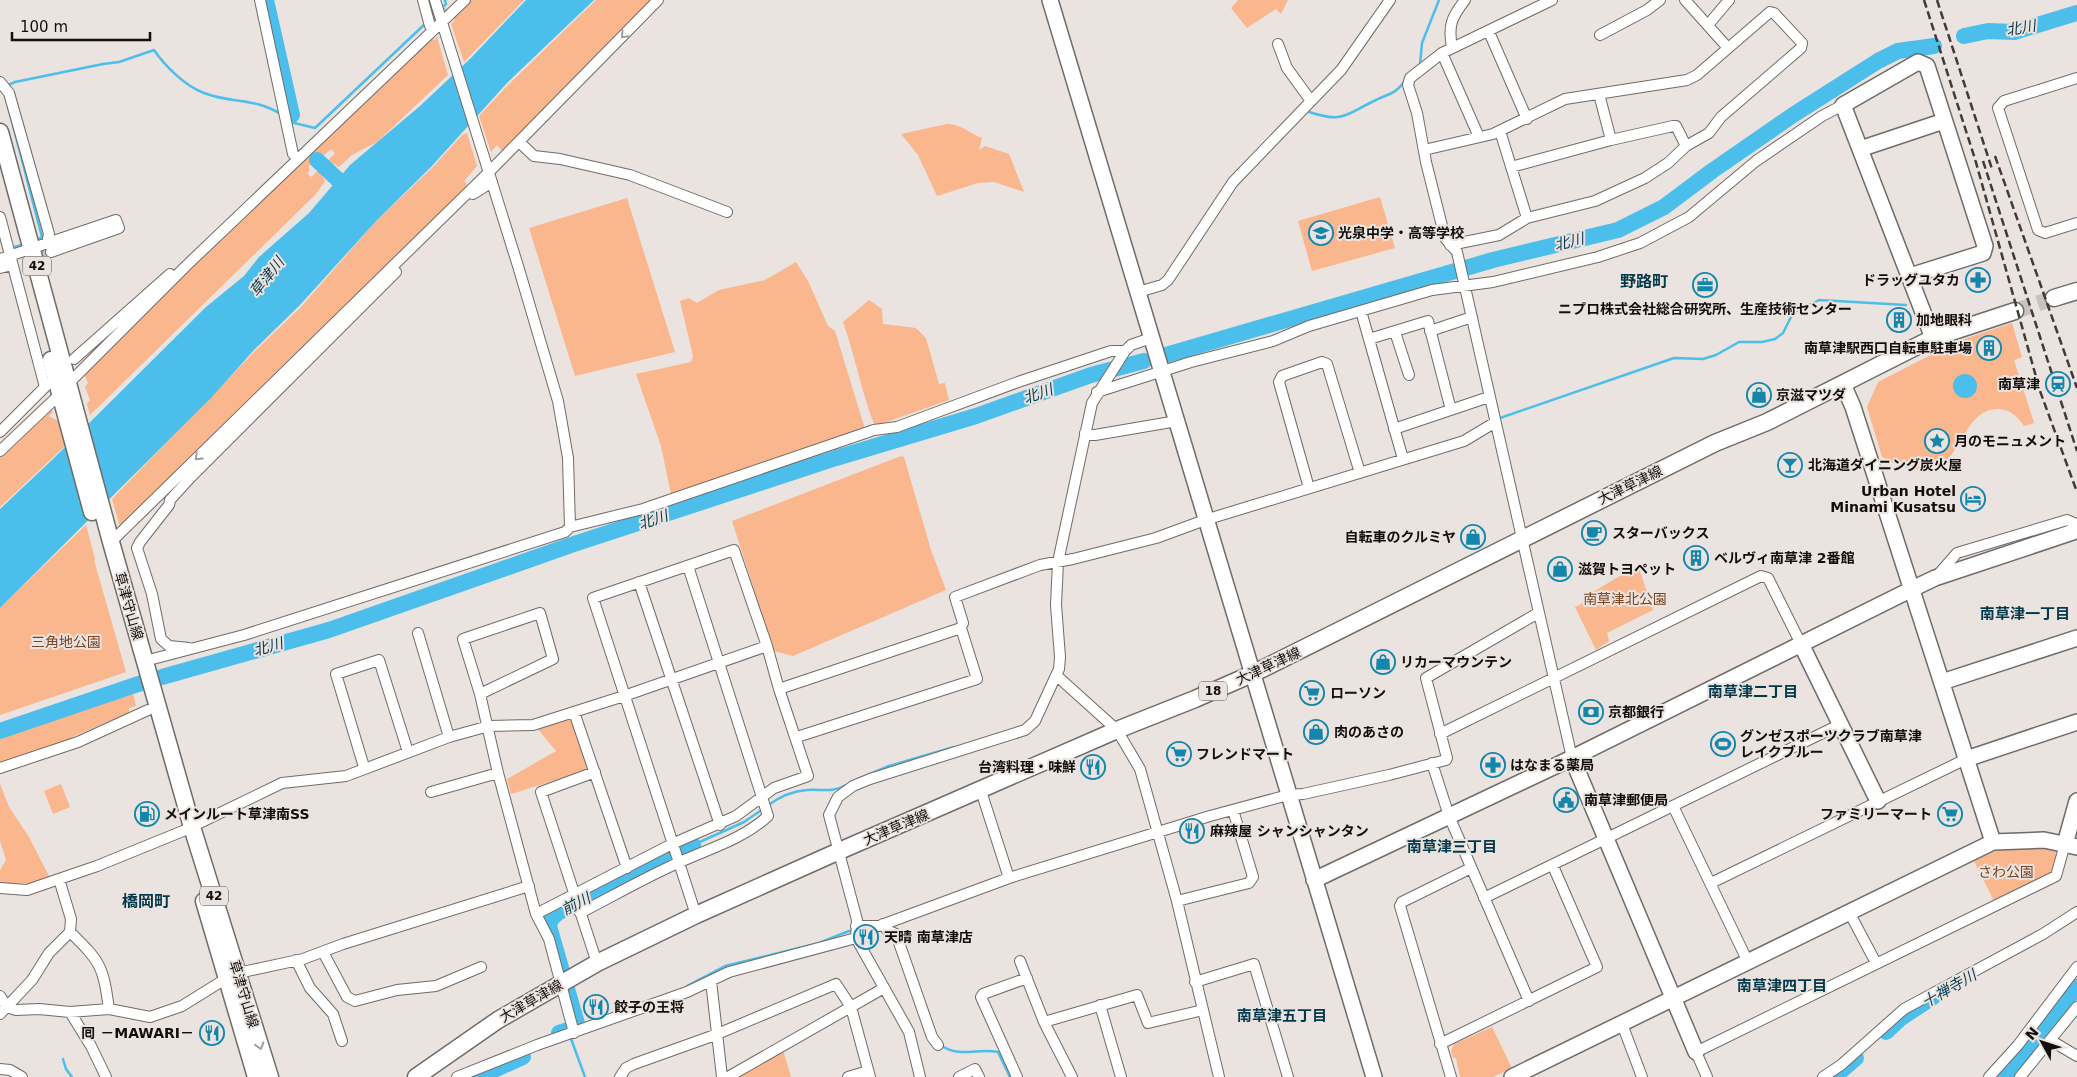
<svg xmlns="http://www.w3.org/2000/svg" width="2077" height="1077" font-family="'DejaVu Sans','Noto Sans JP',sans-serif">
  <rect width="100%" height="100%" fill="#eae3df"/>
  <path fill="#fab68d" d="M470,0h54l-60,62 -13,-38 4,-4 -2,-3z
    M596,0h56l-150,151 -5,-6 -6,7 -12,-36 29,-31z
    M1238,0h50l-7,14 -5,-5 -29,19 -16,-20z
    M431,37l3,3 3,-3 11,38 -71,67 -25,13 -13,12 -7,-4 -4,3 -2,-3 9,-10 -4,-4 -8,7 -2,-1 -13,12 2,3 -3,3 4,4 10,-9 3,3 -3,3 4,7 -10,14 -225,220 -3,-11 3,-4 -5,-13 3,-4 -4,-9 84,-86z
    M947,124c12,-1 24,10 35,14l-3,12 6,-4 24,8 15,38 -30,-10 -16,1 -41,13 -19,-41 -17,-21z
    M467,133l10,33 -13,15 4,5 -347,345 -9,-32 143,-148 46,-44 77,-88 54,-51 30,-33z
    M1380,197l15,51 -83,23 -14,-50z
    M627,198l48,154 -100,24 -46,-148z
    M796,262l12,19 20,45 7,5 30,98 -194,65 -10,-48 -25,-72 55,-12 2,-6 -13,-55 9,-3 8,5 22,-13 46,-10z
    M869,300l13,9 1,15 33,4 10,10 13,46 6,-1 4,17 -71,25 -4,-1c-13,-34 -19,-68 -31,-102z
    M2012,323l10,34 -8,3 20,63 -10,3c-6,-9 -13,-16 -24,-17 -33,-2 -36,41 -57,53 -21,13 -41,7 -61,-5l-15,-50 11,-25 80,-41z
    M50,408l3,4 -4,4 9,5 7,25 -65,61v-51z
    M901,456l3,1 27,93 15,40 -153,66 -19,-5 -42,-130z
    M86,525l9,34 -1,1 32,112 -126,43v-107z
    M1638,565l15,45 -46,23 2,8 -13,9 -21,-43 16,-8 -3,-4z
    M133,694l3,12 -7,2v5l-55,23 -5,6 -69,23v-29z
    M567,719l5,1 16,46 -3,5 -74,23 -4,-15 49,-28 -19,-23z
    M0,784l9,23 20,30 21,41 -19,5 -31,1v-14l6,-10 -6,-19z
    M61,784l9,23 -17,7 -9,-23z
    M2015,848h32l9,4 -1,15 -8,8 -53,26 -20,-40 21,-10z
    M1492,1027l20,41 -19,9h-33l-4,-19h-3l-2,-7 3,-7z
    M783,1050l8,27h-57z"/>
  <path fill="#4cbeeb" d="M526,0h68l-87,83 -76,84 -53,52 -78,86 -46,45 -44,49 -210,209v-99l53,-50 153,-152 38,-31 15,-19 50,-44 41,-48 70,-59 51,-48z
    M1953 386a12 12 0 1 1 24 0a12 12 0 1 1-24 0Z"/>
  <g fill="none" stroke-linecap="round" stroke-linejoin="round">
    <path stroke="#4cbeeb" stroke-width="2.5" d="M441,9l5,-5 -1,-4
      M1420,65l2,-22 17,-43
      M6,86l9,-4 88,-18 16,-2 35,-12c11,16 31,36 50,43 28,11 51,4 78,22
      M4,91l38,146 -7,4
      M1306,111c38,13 38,4 70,-11 14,-7 18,-5 29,-19
      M290,122l25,6 111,-105
      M11,248l14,-4
      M1500,418l174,-60 29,1 13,-4 23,-13h23l13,-3 8,-6 10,-20 26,-13 87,5
      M858,779l31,-13 65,-19
      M767,806c12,-9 25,-15 40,-16 15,-1 25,3 39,-5
      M693,845l51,-23 19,-13
      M860,932l12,-1
      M687,986l38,-20 94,-23 30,-12h5
      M570,1036l15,41
      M942,1046c18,12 36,2 56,6l12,25
      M63,1059l3,10 6,8"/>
    <path stroke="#4cbeeb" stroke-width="16" d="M266,0l26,115
      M1964,36l24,-5 26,1 63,-19
      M317,160l35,33
      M1166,355l327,-95 125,-30 46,-23 48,-36 81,-56 85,-54 20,-10 36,-5
      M162,677l167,-47 245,-86 262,-86 140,-42 115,-41 53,-14
      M0,731l153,-52
      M1886,1032l15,-14 32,-21
      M559,1033l19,-6 -29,-101 2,-7 8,-7 134,-67
      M478,1077l45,-20
      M1834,1077l22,-19
      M2004,1077l73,-90"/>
    <path stroke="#c9c3c0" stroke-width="10" stroke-dasharray="10 5" stroke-linecap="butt" d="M433,23l14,-14
      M8,266l43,-14"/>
    <path stroke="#c9c3c0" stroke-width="16" stroke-dasharray="16 8" stroke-linecap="butt" d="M2015,311l39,-13"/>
    <defs>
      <path id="street" d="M260,0l33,154
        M423,0l7,26
        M435,0l83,266 40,135 10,57 2,69
        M1552,0l-110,53 -32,25 -2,7 9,28 9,49 19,76 12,14 115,506
        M1685,0l43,48
        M1708,25l21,-25
        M1489,32l38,87
        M1600,35l47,-25 13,-10
        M1278,44l9,24 24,33
        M1452,48c-4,-22 -1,-30 13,-48
        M1442,53l37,84
        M2077,78l-73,23 -6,7 40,122 7,3 32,-10
        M0,82l9,11 40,141 -2,10
        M1599,94l12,46 62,-14h3l10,20
        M1500,131l27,87
        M519,142l15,14 26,3 70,16 97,37
        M1424,150l69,-16 72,-35 122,-19 10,-5 73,-63 4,1 28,30 -1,5 -80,69 -12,16 -23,13 -18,17 -23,15 -50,23 -68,17 -28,17 -49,10
        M1511,167l100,-27
        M473,194l19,-12
        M0,217l45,170
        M0,259l116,-39 3,8 -68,24
        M0,268l8,-2
        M1138,292l24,-7 6,-5 65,-98 108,-112 49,-70
        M1361,311l42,148
        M1430,331l42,-14
        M1395,332l14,43
        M1369,339l59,-18 23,89
        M74,359l96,-85
        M69,383l118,-118 278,-265
        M1097,392l94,-30 82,-21 36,-15 123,-36 61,-8 105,-25 42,-14 49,-26 67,-56 66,-45 21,-11
        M1394,429l95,-32
        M0,432l48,-48
        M1085,433l10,2 82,-14
        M0,451l60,-57
        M1309,488l-30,-106 3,-6 40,-14 5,2 33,109
        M111,542l378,-370 169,-172
        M1937,576l20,-23 110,-33 7,3 3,8
        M639,582l81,243
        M961,628l2,-5 -8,-26 85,-32 33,-6 83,-21 49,-18 259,-79 30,-18
        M418,633l31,104
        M189,648l-20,-2 -8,-7 -9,-45 -15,-46 3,-6 29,-37 1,-5 21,-23 205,-205
        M145,661l99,-26 321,-103 5,-5 73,-18 231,-79 23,-3 121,-45 93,-31h14
        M1057,676l60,54 23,39 37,132 42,176
        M779,689l182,-61 16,51 -180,58
        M480,694l73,-35 -13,-46 -77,26 17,55 18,79 38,141 13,25 25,94
        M574,712l53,156
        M1440,734l321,-158 7,2 33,66
        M1432,763l17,53 80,185
        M364,767l-28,-93 43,-14 29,92
        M0,768l78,-26 70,-32
        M595,772l-54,20 56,171
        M981,791l28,87
        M431,792l67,-19
        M1673,806l75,156
        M1711,883l255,-124
        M0,888l27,2 70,-24 86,-35 99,-48 64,-7 103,-39 40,-11 44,-1 91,-29 143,-50
        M1484,898l357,-174
        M1177,901l72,-18 4,-6 -20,-67
        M1849,912l27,51
        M580,913c33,-17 66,-36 100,-51 31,-14 63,-23 88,-46l-80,-250
        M536,914l136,-70 64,-28 38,-28 34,-12 -29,-87 -12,-43 -33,-96 -141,48 103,317
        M883,924l4,6 9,4 36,103 6,8
        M856,926h23l130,-48 201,-62 78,-21 15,-1 86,-19 57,-15 1,-2 -21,-80 112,-65
        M70,932c31,30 33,34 39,77
        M323,952l24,45 8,4 42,-11 39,-4 45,-19
        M296,960l14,28 23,26 9,27
        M1020,961l24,61 28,55
        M711,981l11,96
        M1195,982l59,-18 34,113
        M0,996l7,11 9,3 23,-1 31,3 39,-3 41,8 32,-11 45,-28 11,-5 65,-14 40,-15 186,-58
        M1100,1005l21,72
        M70,1012l21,34 15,31
        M0,1014l32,-34 17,-27 21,-21 1,-13 -12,-40
        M1044,1022l93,-27 11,28 55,-13
        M1622,1024l20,53
        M2050,1040l27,16
        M1440,1044l157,-77 -44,-101
        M0,1069l10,1 12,7
        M457,1077l80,-32 150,-53 42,-20 127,-34
        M620,1077l6,-9 8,-4 81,-29 121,-51 15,23 19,70
        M728,1077l156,-89
        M848,1077l20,-6
        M920,1077l-11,-45 -53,-94 1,-18 -28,-105 9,-18 15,-11 17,-7 155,-49 10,-9 24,-52 1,-12 -4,-52 2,-43 34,-159 33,-52 6,-6 20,-7
        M959,1077l16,-8 4,8
        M1017,1077l-36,-80 2,-3 44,-16
        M1451,1077l-51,-171 2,-4 69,-34
        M1707,1077l-11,-25 360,-176 9,-32
        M1823,1077l18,-12 63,-56 139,-75 34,-22
        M1989,1077l29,-32 59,-78
        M2020,1077l57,-70"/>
      <path id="secondary" d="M1050,0l324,1077
        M1860,149l84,-28
        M1910,276l73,-23 2,-7 -58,-180 -9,-4 -75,43 90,233
        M1843,384l10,23 140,435
        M1801,644l77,157
        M1942,682l135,-44
        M1572,758l124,294
        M1966,759l111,-37
        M2065,844l12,-43
        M1314,880l258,-122 340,-169 23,-11 138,-46
        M1512,1077l481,-235 51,-2 33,7"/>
      <path id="primary" d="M0,132l111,410 81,285 78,250
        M2054,298l23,-7
        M51,360l41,152
        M204,901l52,176
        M416,1077l82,-57 99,-57 99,-48 141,-63 280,-122 78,-31 57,-25 463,-231 52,-21 166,-84 82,-27"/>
    </defs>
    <use href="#street" stroke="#716b68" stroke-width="12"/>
    <use href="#secondary" stroke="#716b68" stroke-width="18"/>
    <use href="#primary" stroke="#716b68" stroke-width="19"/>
    <use href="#street" stroke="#fff" stroke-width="10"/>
    <use href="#secondary" stroke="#fff" stroke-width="15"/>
    <use href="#primary" stroke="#fff" stroke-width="16"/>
    <path stroke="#3f3b39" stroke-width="2.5" stroke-dasharray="8 4" stroke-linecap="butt" d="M1924,0l51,159 65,232 37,101
      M1937,0l55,169
      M1995,156l82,232
      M1983,161l94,290"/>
  </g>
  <defs><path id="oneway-chevron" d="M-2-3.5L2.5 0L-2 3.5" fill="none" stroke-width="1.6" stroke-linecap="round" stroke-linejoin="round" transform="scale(1.25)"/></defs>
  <g stroke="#a09f9e">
    <use href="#oneway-chevron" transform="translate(624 35) rotate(134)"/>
    <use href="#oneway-chevron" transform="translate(198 457) rotate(136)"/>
    <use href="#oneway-chevron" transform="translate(260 1046) rotate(73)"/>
  </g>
  <defs>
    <symbol id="school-ring" viewBox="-11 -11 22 22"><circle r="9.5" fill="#eae3df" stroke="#1486ac" stroke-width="1.5"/><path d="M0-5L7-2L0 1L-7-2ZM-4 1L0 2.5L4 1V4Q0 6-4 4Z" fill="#1486ac"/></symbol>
    <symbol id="pharmacy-ring" viewBox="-11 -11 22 22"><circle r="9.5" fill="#eae3df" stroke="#1486ac" stroke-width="1.5"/><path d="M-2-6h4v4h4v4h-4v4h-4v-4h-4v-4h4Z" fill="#1486ac"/></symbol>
    <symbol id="office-ring" viewBox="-11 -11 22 22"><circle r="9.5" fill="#eae3df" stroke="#1486ac" stroke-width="1.5"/><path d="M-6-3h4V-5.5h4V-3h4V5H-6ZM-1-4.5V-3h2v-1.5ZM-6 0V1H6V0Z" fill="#1486ac"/></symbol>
    <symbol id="building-ring" viewBox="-11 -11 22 22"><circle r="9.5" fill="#eae3df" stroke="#1486ac" stroke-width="1.5"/><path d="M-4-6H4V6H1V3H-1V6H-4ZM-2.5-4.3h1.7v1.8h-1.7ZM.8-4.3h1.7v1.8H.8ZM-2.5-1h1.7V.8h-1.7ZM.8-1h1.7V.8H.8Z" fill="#1486ac"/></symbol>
    <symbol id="station-ring" viewBox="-11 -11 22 22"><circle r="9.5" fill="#eae3df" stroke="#1486ac" stroke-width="1.5"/><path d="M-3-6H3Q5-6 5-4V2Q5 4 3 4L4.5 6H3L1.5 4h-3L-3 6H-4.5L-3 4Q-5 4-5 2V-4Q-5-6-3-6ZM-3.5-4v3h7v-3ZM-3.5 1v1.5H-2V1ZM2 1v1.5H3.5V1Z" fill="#1486ac"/></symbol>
    <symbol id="shop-ring" viewBox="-11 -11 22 22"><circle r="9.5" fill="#eae3df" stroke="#1486ac" stroke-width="1.5"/><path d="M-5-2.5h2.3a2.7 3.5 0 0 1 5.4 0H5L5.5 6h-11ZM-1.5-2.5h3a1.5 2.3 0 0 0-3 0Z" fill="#1486ac"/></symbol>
    <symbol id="sight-ring" viewBox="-11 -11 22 22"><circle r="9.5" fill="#eae3df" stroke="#1486ac" stroke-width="1.5"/><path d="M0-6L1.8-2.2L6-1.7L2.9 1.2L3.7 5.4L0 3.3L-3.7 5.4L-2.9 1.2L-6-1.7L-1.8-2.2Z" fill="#1486ac"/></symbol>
    <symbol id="bar-ring" viewBox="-11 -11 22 22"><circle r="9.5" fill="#eae3df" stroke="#1486ac" stroke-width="1.5"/><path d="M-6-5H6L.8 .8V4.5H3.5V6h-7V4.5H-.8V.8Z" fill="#1486ac"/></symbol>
    <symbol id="hotel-ring" viewBox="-11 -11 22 22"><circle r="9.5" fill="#eae3df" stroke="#1486ac" stroke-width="1.5"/><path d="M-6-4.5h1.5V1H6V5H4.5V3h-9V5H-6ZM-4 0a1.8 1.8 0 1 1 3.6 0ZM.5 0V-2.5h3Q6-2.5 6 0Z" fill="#1486ac"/></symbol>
    <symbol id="cafe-ring" viewBox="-11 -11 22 22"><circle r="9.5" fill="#eae3df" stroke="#1486ac" stroke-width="1.5"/><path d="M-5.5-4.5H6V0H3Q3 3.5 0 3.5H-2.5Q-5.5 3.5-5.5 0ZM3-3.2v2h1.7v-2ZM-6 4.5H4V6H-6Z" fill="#1486ac"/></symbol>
    <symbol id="supermarket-ring" viewBox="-11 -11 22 22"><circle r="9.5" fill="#eae3df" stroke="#1486ac" stroke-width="1.5"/><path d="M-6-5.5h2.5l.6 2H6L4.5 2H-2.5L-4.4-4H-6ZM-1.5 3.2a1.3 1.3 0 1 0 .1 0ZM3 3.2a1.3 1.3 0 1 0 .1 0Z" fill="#1486ac"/></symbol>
    <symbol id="bank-ring" viewBox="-11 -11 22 22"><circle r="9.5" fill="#eae3df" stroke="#1486ac" stroke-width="1.5"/><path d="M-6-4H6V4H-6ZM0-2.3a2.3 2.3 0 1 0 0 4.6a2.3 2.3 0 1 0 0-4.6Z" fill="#1486ac"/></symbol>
    <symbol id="stadium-ring" viewBox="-11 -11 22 22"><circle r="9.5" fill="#eae3df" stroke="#1486ac" stroke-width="1.5"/><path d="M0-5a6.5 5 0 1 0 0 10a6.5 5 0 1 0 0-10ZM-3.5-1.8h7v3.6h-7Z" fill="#1486ac"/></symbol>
    <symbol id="restaurant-ring" viewBox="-11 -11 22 22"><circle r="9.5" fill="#eae3df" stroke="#1486ac" stroke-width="1.5"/><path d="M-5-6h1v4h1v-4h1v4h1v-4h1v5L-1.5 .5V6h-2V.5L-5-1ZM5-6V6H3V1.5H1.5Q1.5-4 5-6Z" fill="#1486ac"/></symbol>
    <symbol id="civic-ring" viewBox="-11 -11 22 22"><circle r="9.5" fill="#eae3df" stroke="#1486ac" stroke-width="1.5"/><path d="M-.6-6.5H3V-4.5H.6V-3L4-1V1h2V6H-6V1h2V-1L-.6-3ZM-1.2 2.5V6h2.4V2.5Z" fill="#1486ac"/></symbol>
    <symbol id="fuel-ring" viewBox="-11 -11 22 22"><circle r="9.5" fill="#eae3df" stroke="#1486ac" stroke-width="1.5"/><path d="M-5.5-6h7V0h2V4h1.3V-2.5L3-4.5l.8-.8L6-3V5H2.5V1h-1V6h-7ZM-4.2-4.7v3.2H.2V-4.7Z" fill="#1486ac"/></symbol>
  </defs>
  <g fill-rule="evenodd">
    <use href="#school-ring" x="1307" y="219" width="28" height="28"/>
    <use href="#pharmacy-ring" x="1964" y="266" width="28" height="28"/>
    <use href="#office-ring" x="1691" y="271" width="28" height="28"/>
    <use href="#building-ring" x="1885" y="306" width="28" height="28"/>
    <use href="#building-ring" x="1975" y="334" width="28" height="28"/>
    <use href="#station-ring" x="2044" y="370" width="28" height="28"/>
    <use href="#shop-ring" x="1745" y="381" width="28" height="28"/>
    <use href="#sight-ring" x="1923" y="427" width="28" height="28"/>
    <use href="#bar-ring" x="1776" y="451" width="28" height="28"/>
    <use href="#hotel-ring" x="1959" y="485" width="28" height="28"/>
    <use href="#cafe-ring" x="1580" y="519" width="28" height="28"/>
    <use href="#shop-ring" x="1459" y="523" width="28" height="28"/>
    <use href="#building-ring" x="1682" y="544" width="28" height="28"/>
    <use href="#shop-ring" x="1546" y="555" width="28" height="28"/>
    <use href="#shop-ring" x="1369" y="648" width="28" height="28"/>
    <use href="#supermarket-ring" x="1298" y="679" width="28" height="28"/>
    <use href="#bank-ring" x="1577" y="698" width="28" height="28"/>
    <use href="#shop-ring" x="1302" y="718" width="28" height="28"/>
    <use href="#stadium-ring" x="1709" y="730" width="28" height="28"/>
    <use href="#supermarket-ring" x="1165" y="740" width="28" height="28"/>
    <use href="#pharmacy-ring" x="1479" y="751" width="28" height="28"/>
    <use href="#restaurant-ring" x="1079" y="753" width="28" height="28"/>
    <use href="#civic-ring" x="1552" y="786" width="28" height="28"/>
    <use href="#fuel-ring" x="133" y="800" width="28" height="28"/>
    <use href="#supermarket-ring" x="1936" y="800" width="28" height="28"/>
    <use href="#restaurant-ring" x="1178" y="817" width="28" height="28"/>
    <use href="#restaurant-ring" x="852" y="923" width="28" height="28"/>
    <use href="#restaurant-ring" x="582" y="993" width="28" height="28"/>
    <use href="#restaurant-ring" x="198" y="1019" width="28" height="28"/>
  </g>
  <g text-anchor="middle" stroke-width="4" stroke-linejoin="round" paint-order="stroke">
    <g fill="#eae3df" stroke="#524e4c" stroke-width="1">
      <rect x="23" y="256.5" width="28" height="19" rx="4"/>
      <rect x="1199" y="681.5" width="28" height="19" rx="4"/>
      <rect x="200" y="886.5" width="28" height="19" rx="4"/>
    </g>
    <g font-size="12" font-weight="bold" fill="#110e0d">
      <text x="37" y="270">42</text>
      <text x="1213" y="695">18</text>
      <text x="214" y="900">42</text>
    </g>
    <g font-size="14" font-weight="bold" fill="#110e0d" stroke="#eae3df" text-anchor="start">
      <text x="1338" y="238">光泉中学・高等学校</text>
      <text x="1960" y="285" text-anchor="end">ドラッグユタカ</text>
      <text x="1705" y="314" text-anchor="middle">ニプロ株式会社総合研究所、生産技術センター</text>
      <text x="1916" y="325">加地眼科</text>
      <text x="1972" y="353" text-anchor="end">南草津駅西口自転車駐車場</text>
      <text x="2040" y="389" text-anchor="end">南草津</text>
      <text x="1776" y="400">京滋マツダ</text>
      <text x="1954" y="446">月のモニュメント</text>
      <text x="1808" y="470">北海道ダイニング炭火屋</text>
      <text x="1956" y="496" text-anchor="end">Urban Hotel<tspan x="1956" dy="16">Minami Kusatsu</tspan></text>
      <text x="1612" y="538">スターバックス</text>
      <text x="1456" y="542" text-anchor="end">自転車のクルミヤ</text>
      <text x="1714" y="563">ベルヴィ南草津 2番館</text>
      <text x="1578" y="574">滋賀トヨペット</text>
      <text x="1400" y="667">リカーマウンテン</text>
      <text x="1330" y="698">ローソン</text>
      <text x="1608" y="717">京都銀行</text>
      <text x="1334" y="737">肉のあさの</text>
      <text x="1740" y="741">グンゼスポーツクラブ南草津<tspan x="1740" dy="16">レイクブルー</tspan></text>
      <text x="1196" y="759">フレンドマート</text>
      <text x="1510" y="770">はなまる薬局</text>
      <text x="1076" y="772" text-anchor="end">台湾料理・味鮮</text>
      <text x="1584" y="805">南草津郵便局</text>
      <text x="164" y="819">メインルート草津南SS</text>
      <text x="1932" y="819" text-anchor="end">ファミリーマート</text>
      <text x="1210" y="836">麻辣屋 シャンシャンタン</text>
      <text x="884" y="942">天晴 南草津店</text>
      <text x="614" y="1012">餃子の王将</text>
      <text x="194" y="1038" text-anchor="end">囘 －MAWARI－</text>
    </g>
    <g font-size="14" fill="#110e0d" stroke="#eae3df">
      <text transform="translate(1630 485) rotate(-26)" y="5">大津草津線</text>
      <text transform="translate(129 606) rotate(74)" y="5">草津守山線</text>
      <text transform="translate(1268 666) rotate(-25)" y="5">大津草津線</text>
      <text transform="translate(896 827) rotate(-23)" y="5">大津草津線</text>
      <text transform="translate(244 994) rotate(73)" y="5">草津守山線</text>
      <text transform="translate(531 1001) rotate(-30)" y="5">大津草津線</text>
    </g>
    <g font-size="14" fill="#7a431f" stroke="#eae3df">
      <text x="1625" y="604">南草津北公園</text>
      <text x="66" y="647">三角地公園</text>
      <text x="2006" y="877">さわ公園</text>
    </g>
    <g font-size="15" font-style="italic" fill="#083c4e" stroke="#eae3df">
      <text transform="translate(2021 28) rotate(-10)" y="5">北川</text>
      <text transform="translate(1569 242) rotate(-14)" y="5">北川</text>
      <text transform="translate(267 277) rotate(-52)" y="5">草津川</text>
      <text transform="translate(1038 394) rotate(-20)" y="5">北川</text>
      <text transform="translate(653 520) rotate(-19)" y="5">北川</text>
      <text transform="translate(268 647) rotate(-16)" y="5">北川</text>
      <text transform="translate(576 904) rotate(-28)" y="5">前川</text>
      <text transform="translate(1949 989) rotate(-30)" y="5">十禅寺川</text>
    </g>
    <g font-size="15" font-weight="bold" fill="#02384a" stroke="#eae3df">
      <text x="2025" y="619">南草津一丁目</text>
      <text x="1753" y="697">南草津二丁目</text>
      <text x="1452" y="852">南草津三丁目</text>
      <text x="1782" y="991">南草津四丁目</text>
      <text x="1282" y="1021">南草津五丁目</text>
    </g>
    <g font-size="16" font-weight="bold" fill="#02384a" stroke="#eae3df">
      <text x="1644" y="287">野路町</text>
      <text x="146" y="907">橋岡町</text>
    </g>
  </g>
  <g transform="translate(2042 1042) rotate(310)" stroke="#eae3df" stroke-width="4" paint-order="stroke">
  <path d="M0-4L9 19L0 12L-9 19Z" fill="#110e0d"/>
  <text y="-8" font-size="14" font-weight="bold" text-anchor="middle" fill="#110e0d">N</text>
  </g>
  <path d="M12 32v8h138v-8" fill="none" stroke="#110e0d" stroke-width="2.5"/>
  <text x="20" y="32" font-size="15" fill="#110e0d" stroke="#eae3df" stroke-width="4" paint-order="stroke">100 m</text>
</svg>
